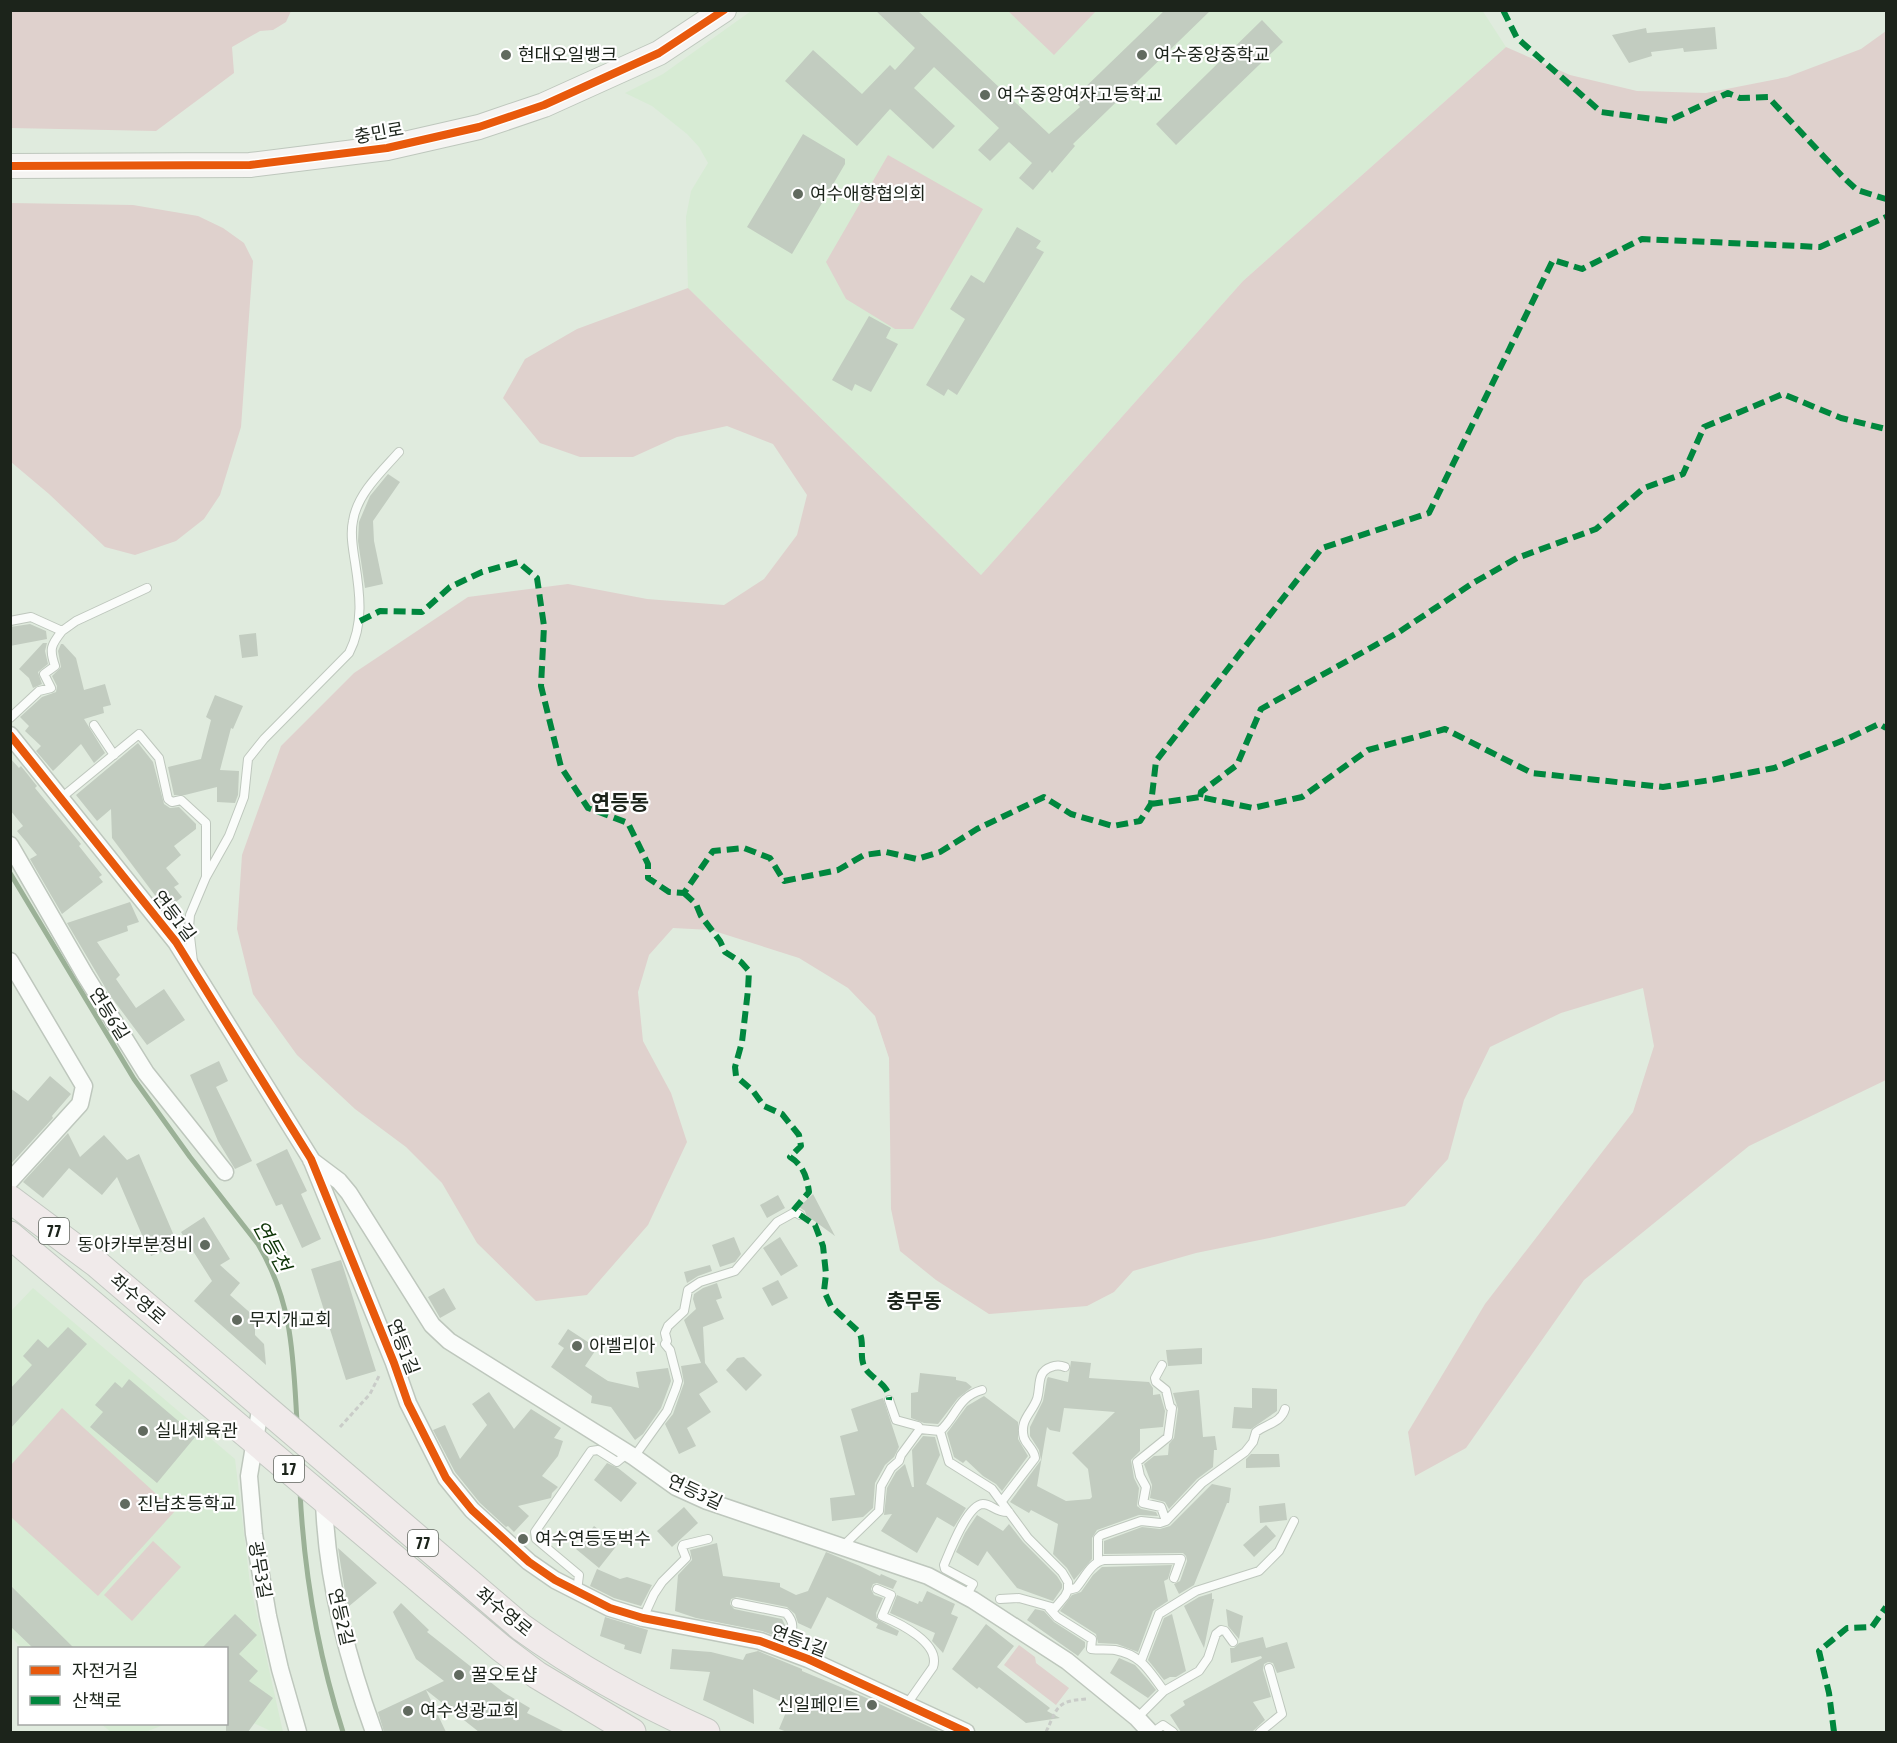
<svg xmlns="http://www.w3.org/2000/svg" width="1897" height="1743" font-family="'Asap Condensed','Noto Sans KR',sans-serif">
  <rect width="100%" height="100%" fill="#e0ebde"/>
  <path fill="#d7ebd4" d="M1482,10l24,37 -263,234 -262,294 -293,-287 -2,-71 5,-26 17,-28 -9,-16 -12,-13 -35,-28 -27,-13 38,-19 88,-63z
    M33,1288l202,171 15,125 33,148h-10l-46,-21 -1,-63h-204l-11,-11v-307l1,-20z
    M101,1724h65l-21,8h-34z"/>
  <path fill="#dfd1cd" d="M11,10h280v1l-5,11 -13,8 -13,1 -28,16 2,26 -78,58 -145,-3z
    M1008,11h-1h89l-42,44z
    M1886,31v1049l-137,66 -165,134 -118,168 -51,28 -7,-44 77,-128 148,-192 21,-66 -11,-58 -82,25 -71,34 -26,53 -16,59 -43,47 -131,31 -78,16 -63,18 -19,21 -27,14 -98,8 -53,-34 -36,-29 -9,-42 -2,-151 -14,-42 -27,-28 -49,-30 -88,-28 -38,-2 -24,27 -11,37 5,49 28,52 16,49 -39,83 -61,70 -51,6 -59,-58 -35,-60 -36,-36 -51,-38 -58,-54 -44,-61 -16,-65 5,-74 39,-109 73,-73 114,-76 100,-13 79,15 77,6 40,-26 33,-44 10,-40 -34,-51 -46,-18 -50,11 -44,20h-53l-40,-14 -37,-45 22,-39 52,-30 111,-41 293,287 262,-294 263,-234 64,28 67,16 69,2 81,-16 74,-28z
    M888,155l95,54 -70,120h-18l-49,-30 -20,-37z
    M11,203l122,2 65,11 25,12 21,15 9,18 -12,166 -21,68 -16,24 -28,22 -41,14 -30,-8 -56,-53 -38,-32z
    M62,1408l113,103 -77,85 -87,-79v-52z
    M153,1541l28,26 -49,54 -28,-26z
    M1019,1645l16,12 1,6 33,25 -13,17 -52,-40z"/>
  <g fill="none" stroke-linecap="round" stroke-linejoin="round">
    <path stroke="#9bb197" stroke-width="5" d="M10,873l124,206 56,78 68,87c35,59 35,112 39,178
      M300,1491c4,82 18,163 43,241"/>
  </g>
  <path fill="#c2ccc0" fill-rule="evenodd" d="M875,10h42l132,124 31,-27 -7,-8 92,-89h46l-138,134 2,2 -23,27 -2,-3 -17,20 -14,-12 13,-15 -23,-21 -19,19 -12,-11 21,-22 -65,-61 -20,21 41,38 -22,23 -43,-40 -33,37 -72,-65 28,-31 49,44 28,-29 5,5 20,-22z
    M1262,20l21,22 -107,103 -20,-21z
    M1715,27l2,22 -33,3 -1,-4 -32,4 1,4 -23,7 -17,-28 34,-7 1,5z
    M803,134l42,25v5l-53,90 -45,-27z
    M1017,227l24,14 -5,7 8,4 -87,143 -9,-6 -4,7 -18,-11 39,-66 -15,-10 21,-34 13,8z
    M869,316l22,12 -5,10 12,6 -27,48 -16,-8 -3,7 -20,-11z
    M388,474l12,8 -27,39 1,20 9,43 -18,4 -7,-47 1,-19 11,-26z
    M30,624l16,7 1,8 -37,7v-19z
    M256,633l2,23 -16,2 -3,-23z
    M43,643h4l-2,8 3,13 -10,8 4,12 -9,4 -4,-10 -10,-9z
    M61,644h2l13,14 8,32 21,-6 6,21 -8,2 1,6 -20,6 21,34 -11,10 -13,-19 -28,27 -17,-20 5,-5 -16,-15 4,-5 -9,-9 22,-20 14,-5 1,-6 -5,-10 9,-9 -3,-16z
    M215,695l28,11 -10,23 -2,-1 -11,42 19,1 -1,24 -3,8 -18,-1v-15l-32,8h-11l-6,-28 33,-8 10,-39 -5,-3z
    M138,743l15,19 11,42 6,4 9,-1 17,17v5l-22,17 7,9 -15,13 13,16 -5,3 8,10 -16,13 -54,-72 -1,-29 -14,12 -21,-26z
    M10,758l9,10 2,-2 16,20 -2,2 46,56 -2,2 23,29 -3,2 4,5 -41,32 -32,-55 7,-4 -20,-24 6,-5 -13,-16z
    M130,902l9,20 -12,4 1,5 -31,11 23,33 -4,4 20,29 28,-19 21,31 -38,25 -38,-51 -42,-71z
    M219,1061l9,20 -12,6 36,74 -17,8 -17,-28 -28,-66z
    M50,1076l21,18 -19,22 1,2 -43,47v-77l18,13z
    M68,1133l12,24 24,-22 23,25 12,-6 39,91 -27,11 -34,-79 -15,18 -33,-27 -26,30 -20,-16z
    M287,1149l20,42 -6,3 20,45 -19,9 -20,-44 -6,2 -20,-42z
    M813,1194l22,42 -29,-21 -1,-4 -6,-4z
    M778,1195l7,13 -18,10 -7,-13z
    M204,1217l26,42 -10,6 20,18 -10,12 25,22v18l9,9 2,21 -72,-64 18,-20 -31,-49z
    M734,1237l7,17 -6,8 -15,5 -8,-22z
    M780,1237l18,29 -17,10 -18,-28z
    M341,1260l35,111 -30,9 -35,-111z
    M710,1265l2,6 -14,5 -11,7 -3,-11z
    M778,1280l10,18 -16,8 -10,-18z
    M717,1283l5,15 -6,2 8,19 -21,8 2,36 13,19 -19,12 12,18 -24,16 9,18 -17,8 -14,-30 8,-10 11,-31 -3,-17 20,-3 -17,-43 12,-11 -3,-10 1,-5 9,-6z
    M444,1288l12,21 -16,9 -12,-21z
    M68,1327l19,17 -77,85v-40l22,-24 -9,-9 15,-17 10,9z
    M568,1329l29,19 -12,18 23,15 31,7 -3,-16 32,-4 3,13 -10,27 -18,26 -8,6 -24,-33 -20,-4 1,-7 -41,-29 13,-19 -6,-4z
    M1202,1348v16l-34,2 -2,-16z
    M744,1357l18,18 -16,16 -20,-21 11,-12z
    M1071,1361l20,2 -2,15 60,4 4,6v7l7,-1 5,17 -2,16 -23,2v22l-9,9 3,18 5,10 -2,18 4,3 15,3 2,4 -19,-1 -42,15 -5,8v21l-18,21 -7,-12 -14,-14 5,-30 -27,-14 -2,3 -19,-11 31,-42 -2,-10 -9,-14v-9l13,-26 4,-22 1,-2 20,5zM1064,1408l51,4 -43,41 16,16 4,28 -2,2 -24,2 -29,-15 10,-59 3,3 10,2z
    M920,1373l36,4v3l10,2 6,5 -14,11 -20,26 -14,-1 -13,-5v-25l7,-1z
    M129,1379l67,57 -39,47 -67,-56 13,-15 -8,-7 20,-23 7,6z
    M1252,1388l25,1v22l-26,18 -19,-1 2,-21 18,1z
    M1199,1390l4,47 12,-1 2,14h-3l-1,17 -16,12 -28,30 -4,-7 -15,-4 2,-13 -8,-21 10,-8 14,-1 1,-11 5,-6 4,-29 -5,-16z
    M489,1392l25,37 17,-20 30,19 -7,10 9,3 -5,15 -16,20 16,11 -6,6 -1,5 -33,8 11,10 -15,16 -6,-6 -2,1 -26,-24 -25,-31 -22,-42 12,-5 15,34 27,-34 -15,-21z
    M984,1396l34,26v17l10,17 -26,35 -6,-7 -13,-8 -17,-16 -3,3 -9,-6 -7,-24 20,-27z
    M883,1398l16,49 -5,10 -9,8 -10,18 -2,25 -10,9 -31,4 -2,-23 25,-3 -15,-59 18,-5 -7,-22z
    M923,1436l12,1 5,18 -14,29 40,24 -12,19 -17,-10 -20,36 -36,-22 11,-17 -8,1 3,-27 9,-16 9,-8 7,23h2l-2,-37z
    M1251,1454h28l1,13 -34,1v-9z
    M607,1463l11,5 19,15 -16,19 -27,-22z
    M1212,1484l19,4 -2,15h-2l-33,82 -15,9 -5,-10 6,-3 7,-20 -1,-5 -3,-3 -79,1v-13l38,-14 18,2 10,-3z
    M1285,1503l2,17 -27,3 -1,-17z
    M684,1507l14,16 -26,24 -15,-16z
    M977,1515l26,16 6,-7 14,18 34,34 5,8v4l-9,13 -36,-13 -30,-37 -9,15 -22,-14 9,-19z
    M1266,1525l10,11 -22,21 -11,-12z
    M594,1526l24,18 -19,24 -23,-19z
    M717,1543l6,33 57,7v4l16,8 12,-4 18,-39 34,14 20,10 1,-2 16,7 -4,8 -16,-6 -4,1 -2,5 3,6 9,3 -7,15 1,6 22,12 -2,5 -21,-8 2,-4 -51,-27 -16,32 -13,-6 -3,-9 -8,-7 -50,-10 -6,2 -1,5 4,5 48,10 4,8 -5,11 -19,-7 -66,-13 -21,-7 3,-36 14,-15 -2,-10z
    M338,1548l39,35 -29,24 -4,-21z
    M1172,1565l-4,14 -4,2 4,20 -15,10 -15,41 -21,-8 -19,-1 -2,-9 -36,-23 12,-16 9,-3 12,-17 9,-8z
    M597,1569l23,10 7,-2 25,8 -11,21 -27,-8 -24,-12z
    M10,1585l64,63h-41l-23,-22z
    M927,1591l28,13 -4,10 7,3 -15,36 -11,-12 3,-8 -45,-20 7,-18 21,9 1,-3 3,1z
    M1212,1593v6h2l-10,49 -20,-42 15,-9z
    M401,1603l28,27 -2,2 76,60 27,16 -3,5 38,19h-86l-53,-42 20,42h-62l-6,-20 66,-31 -28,-22 -23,-47z
    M1035,1609l9,2 10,11 31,20v5l-7,9 -51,-36z
    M1226,1609l17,7 -4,23 -11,-13z
    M235,1614l22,21 -18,19 19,17 -9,10 24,17 -25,34h-22v-84h-24z
    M1172,1614l14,57 -10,6h-6l-6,3 -16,-20 16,-42z
    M605,1617l43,13 -7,24 -17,-5 1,-4 -25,-9z
    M986,1624l28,22 -17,21 53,41 -3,3 13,7 -34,5 -47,-36 -2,2 -25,-20z
    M1263,1637l3,11 21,-6 8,26 -18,5 -4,-10 -5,-1 -4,2 -1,6 8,27 -18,5 12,18 -13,12h-71l-11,-17 15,-10 -2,-4 79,-43 -1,-2 -30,7 -1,-15h4l5,-5z
    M672,1649l39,3 32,8 3,-6 12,-3 44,18v2l60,25 79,36h-154l-8,-3 10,-24 -36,-16 1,35 -51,-24 7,-28 -40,-3z
    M1119,1658l16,7 14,16 7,9 -8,8 -38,-25z"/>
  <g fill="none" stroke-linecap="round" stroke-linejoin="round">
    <defs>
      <path id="lane" d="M10,621l21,-4 31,14c-11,14 -13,18 -7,35l-11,8 7,14 -12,3 -29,27
        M62,631l14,-10 71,-33
        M94,725l20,30
        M61,798l78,-64 20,24 9,41 4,3 9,-2 25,23v53
        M193,962l-4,-34 1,-13 16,-38 23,-41 15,-39 4,-38 16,-20 85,-86c15,-29 11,-59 6,-91 -2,-13 -5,-28 -2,-41 4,-27 29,-50 46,-69
        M1162,1365l-7,13 1,4 10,8 4,17 2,1 -4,29 -31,25 3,14 6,11 -3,16 18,4 5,14
        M920,1429l20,2c17,-15 17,-34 42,-41
        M940,1431l9,31 43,27 36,49 34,34 6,10v8l-3,6 -10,12 -36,-10 -19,1
        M634,1457l33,-46 9,-23 2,-7 -8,-31 -5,-6 2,-3 -2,-8 3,-7 16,-15 4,-21 12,-8 35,-11 42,-49 18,-10 5,3
        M1002,1501l33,-43c-1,-9 -8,-12 -11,-20 -5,-18 8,-25 13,-39 4,-12 -1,-27 14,-32 5,-2 9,-2 14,0
        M842,1547l37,-36 2,-25 10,-18 8,-7 2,-6 19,-26 -2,-3 -22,-6 -7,-20
        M1098,1561v-23l3,-3 40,-14 19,2 6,-2 36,-38 43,-31 8,-10 3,-10c10,-8 25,-9 29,-23
        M877,1589l14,6 -9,21c17,7 59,27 51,51l-26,37
        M1068,1590l8,-2c8,-9 15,-26 28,-28l77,-1 -7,19
        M577,1591l2,-16 -43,-36 -1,-7 56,-81 7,-1 19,12 11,-9
        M966,1596l7,-12 -28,-15 -1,-4c6,-14 23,-60 39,-61 9,0 13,9 26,8
        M736,1603l50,10c13,14 3,22 -4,37
        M1049,1608l8,9 35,22 -1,10c8,1 16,0 24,1 27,5 34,21 49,41
        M643,1618l11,-24 8,-12 24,-24 -4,-10 1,-3 25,-6
        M1141,1661l18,-47 37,-23 63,-20 20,-20 15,-30
        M1137,1718l27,-27 35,-20 9,-13 8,-24 5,-4 4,1 8,11
        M1153,1732l10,-7 10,7
        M1260,1732l22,-18 -13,-46"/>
      <path id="street" d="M10,735l166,207 135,217 83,204 14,40 38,75 26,32 57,52 26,18 55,28 33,10 117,23 48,18 158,73
        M10,845l75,130 61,98 79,99
        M10,961l74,125 -4,18 -70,77
        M311,1160l28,21 10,12 83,132 17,16 185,116 42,30 31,14 221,75 45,24 94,61 70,57 13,14
        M261,1404l-12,72 5,58 14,82 12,53 18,63
        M324,1499c2,79 23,159 50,233"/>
      <path id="secondary" d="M10,166l240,-1 137,-17 92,-21 65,-22 115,-52 65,-43"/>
      <path id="primary" d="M10,1199l87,65 424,363c58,42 120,76 185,105
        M10,1235l491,413 36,27 95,57"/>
    </defs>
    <use href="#lane" stroke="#bec7bd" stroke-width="10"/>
    <use href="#street" stroke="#bec7bd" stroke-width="19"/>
    <use href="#secondary" stroke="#bec7bd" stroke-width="26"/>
    <use href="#primary" stroke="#c2c8c1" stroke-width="29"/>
    <path stroke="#c9ccc8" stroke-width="3" stroke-dasharray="4.5 3" stroke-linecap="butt" d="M340,1427l30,-33 10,-20
      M1046,1732c12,-25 10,-31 40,-33"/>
    <use href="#lane" stroke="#fafcfa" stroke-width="8"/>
    <use href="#street" stroke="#fafcfa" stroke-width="16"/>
    <use href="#secondary" stroke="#f5f4f2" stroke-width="24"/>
    <use href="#primary" stroke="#f0eaea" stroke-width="27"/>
    <path stroke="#00873e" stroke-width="6" stroke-dasharray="12 6" stroke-linecap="butt" d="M1503,10l14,28 84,74 67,9 60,-28 12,5 28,-1 74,79 15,14 29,9
      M360,621l20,-10 42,1 28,-25 32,-15 36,-10 19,16 7,48 -3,60 20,81 27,41 40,15 20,41v14l21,14 15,1 29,-42 31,-3 26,10 14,23 54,-11 26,-15 22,-3 31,7 23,-7 37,-23 67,-32 27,17 42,12 27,-5 11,-17 5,-43 166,-213 107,-35 124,-253 29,9 60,-30 178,8 66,-30
      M1200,797l1,-5 36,-27 24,-56 138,-77 74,-49 44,-25 79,-29 48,-41 39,-14 21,-47 79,-33 58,24 45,11
      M1151,804l49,-7 53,11 49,-11 66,-47 77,-21 87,44 131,14 48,-7 63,-12 75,-30 30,-14 7,4
      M684,893l12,11 5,12 19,25 5,11 16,10 8,9 -1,19 -6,52 -7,25 1,9 17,15 11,15 18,8 17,21 2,11 -11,11c13,8 17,20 19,35l-18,21
      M800,1215l15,10 8,21 3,28 -2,17 7,15 28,26c6,10 0,23 5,34 6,13 26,18 25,34
      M1834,1732l-5,-39 -10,-42 28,-23 25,-1 14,-20"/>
    <defs>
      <path id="cycleway" d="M10,166l240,-1 137,-17 92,-21 65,-22 115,-52 65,-43
        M10,735l166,207 135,217 83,204 14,40 38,75 26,32 57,52 26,18 55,28 33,10 117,23 48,18 158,73"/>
    </defs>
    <use href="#cycleway" stroke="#fff" stroke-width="11"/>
    <use href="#cycleway" stroke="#e8590c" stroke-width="8"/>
  </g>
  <g fill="#616a5f" stroke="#fff" stroke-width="2">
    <circle cx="506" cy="55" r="6"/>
    <circle cx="1142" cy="55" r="6"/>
    <circle cx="985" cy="95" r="6"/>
    <circle cx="798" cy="194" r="6"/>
    <circle cx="205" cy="1245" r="6"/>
    <circle cx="237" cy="1320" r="6"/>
    <circle cx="577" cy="1346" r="6"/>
    <circle cx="143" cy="1431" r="6"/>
    <circle cx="125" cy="1504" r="6"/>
    <circle cx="523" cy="1539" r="6"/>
    <circle cx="459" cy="1675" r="6"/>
    <circle cx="872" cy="1705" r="6"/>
    <circle cx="408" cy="1711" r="6"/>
  </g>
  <g text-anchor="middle" stroke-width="4.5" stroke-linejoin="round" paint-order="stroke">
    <g fill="#fff" stroke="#60665f" stroke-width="1.5">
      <rect x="39" y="1218" width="30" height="26" rx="4.5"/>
      <rect x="274" y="1456" width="30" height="26" rx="4.5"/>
      <rect x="408" y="1530" width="30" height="26" rx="4.5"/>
    </g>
    <g font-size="16" font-weight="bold" fill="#1c241b">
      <text x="54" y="1237">77</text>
      <text x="289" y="1475">17</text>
      <text x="423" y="1549">77</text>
    </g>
    <g font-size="18" fill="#1c241b" stroke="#fff" text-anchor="start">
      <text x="518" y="61">현대오일뱅크</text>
      <text x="1154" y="61">여수중앙중학교</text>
      <text x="997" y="101">여수중앙여자고등학교</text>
      <text x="810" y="200">여수애향협의회</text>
      <text x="193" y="1251" text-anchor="end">동아카부분정비</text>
      <text x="249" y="1326">무지개교회</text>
      <text x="589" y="1352">아벨리아</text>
      <text x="155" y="1437">실내체육관</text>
      <text x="137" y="1510">진남초등학교</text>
      <text x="535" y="1545">여수연등동벅수</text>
      <text x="471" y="1681">꿀오토샵</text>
      <text x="860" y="1711" text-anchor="end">신일페인트</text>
      <text x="420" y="1717">여수성광교회</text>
    </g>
    <g font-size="18" fill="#1c241b" stroke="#fff">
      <text transform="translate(379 133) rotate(-10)" y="6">충민로</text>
      <text transform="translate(174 916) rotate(53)" y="6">연등1길</text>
      <text transform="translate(109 1014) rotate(58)" y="6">연등6길</text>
      <text transform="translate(138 1299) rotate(41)" y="6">좌수영로</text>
      <text transform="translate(403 1347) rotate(69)" y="6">연등1길</text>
      <text transform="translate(695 1492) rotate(25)" y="6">연등3길</text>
      <text transform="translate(260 1570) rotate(80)" y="6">광무3길</text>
      <text transform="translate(504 1612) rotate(39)" y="6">좌수영로</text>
      <text transform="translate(341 1617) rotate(77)" y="6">연등2길</text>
      <text transform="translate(799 1641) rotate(21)" y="6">연등1길</text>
    </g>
    <g font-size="20" font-style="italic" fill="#0c3305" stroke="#fff">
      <text transform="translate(272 1246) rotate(61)" y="7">연등천</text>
    </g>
    <g font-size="20" font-weight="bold" fill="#1c241b" stroke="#fff">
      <text x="914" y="1308">충무동</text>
    </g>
    <g font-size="21" font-weight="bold" fill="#1c241b" stroke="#fff">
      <text x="620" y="810">연등동</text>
    </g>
  </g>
  <rect width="1897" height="1743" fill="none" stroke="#1c241b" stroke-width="24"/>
  <rect x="18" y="1647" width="210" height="78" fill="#ffffff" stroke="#a4a7a4" stroke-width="1.5"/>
  <rect x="30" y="1666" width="30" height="9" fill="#e8590c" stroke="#a4a7a4" stroke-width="1.5"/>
  <text x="72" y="1677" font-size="18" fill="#1c241b">자전거길</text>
  <rect x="30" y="1696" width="30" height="9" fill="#00873e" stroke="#a4a7a4" stroke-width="1.5"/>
  <text x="72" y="1707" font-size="18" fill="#1c241b">산책로</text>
</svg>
